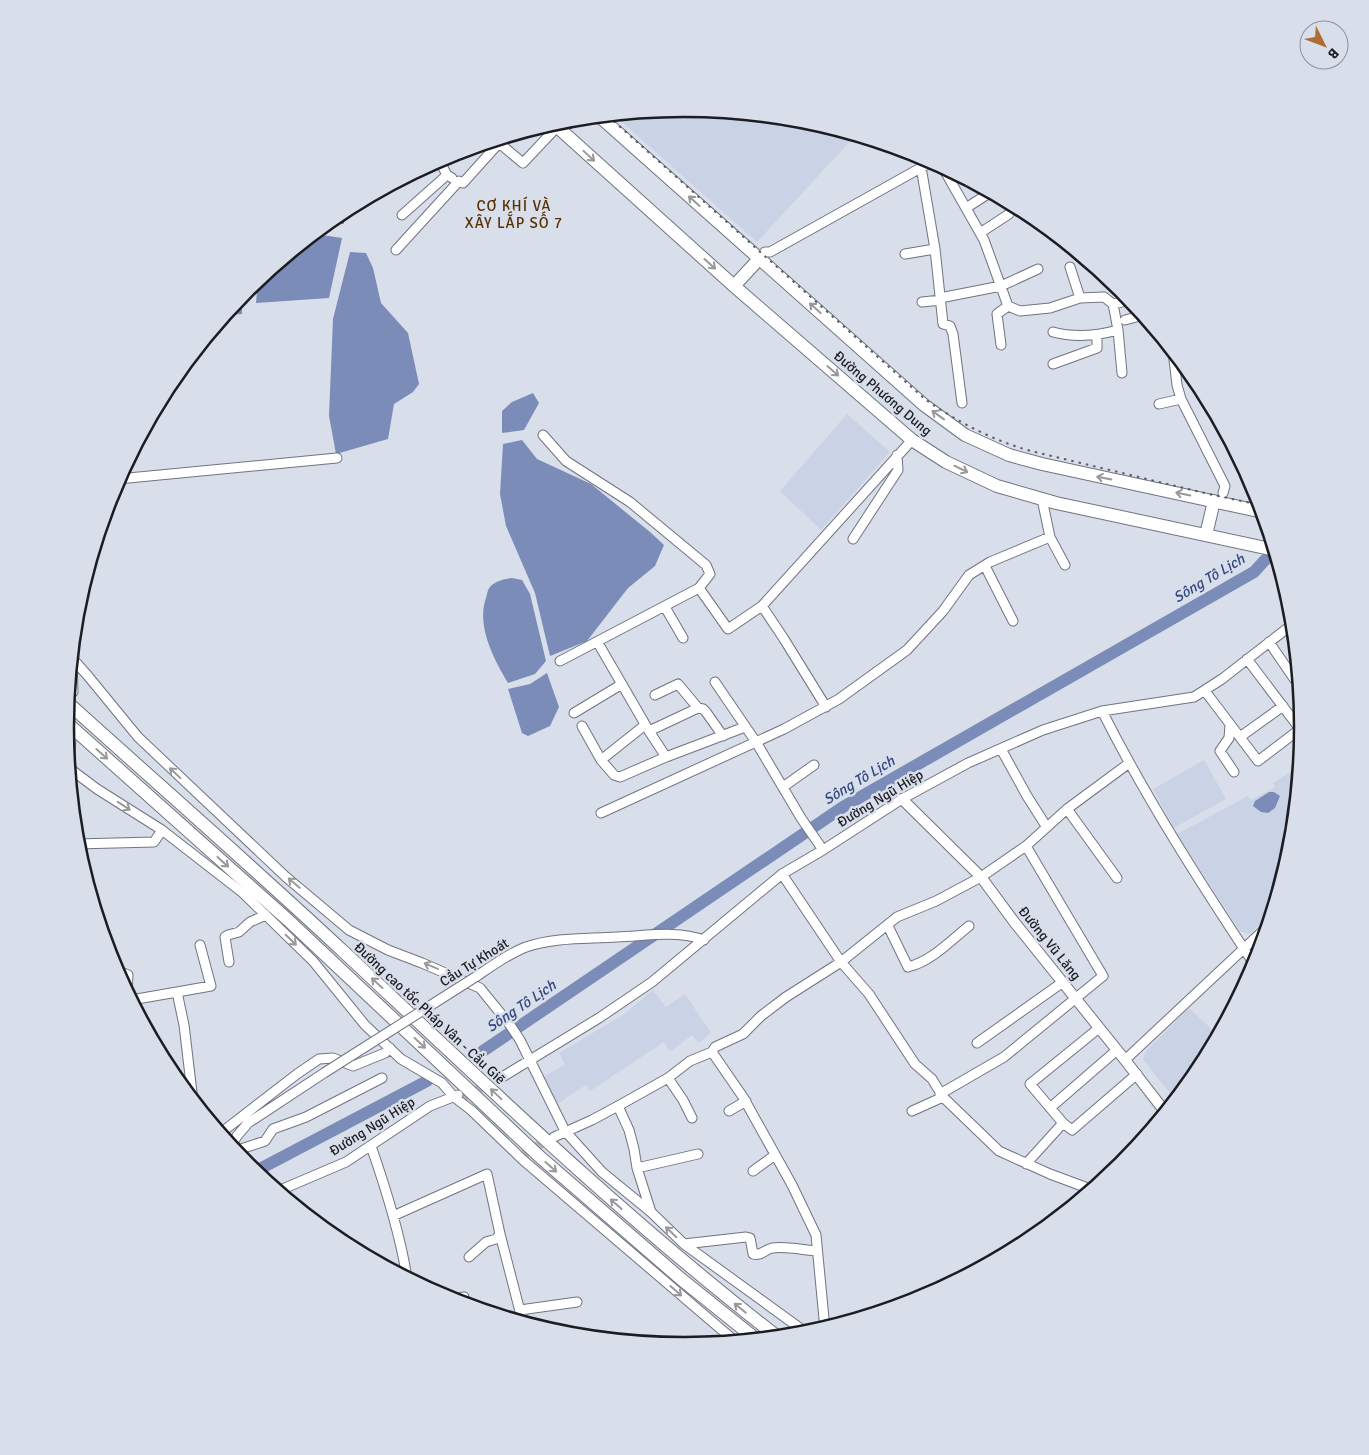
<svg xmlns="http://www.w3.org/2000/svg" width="1369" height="1455" font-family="Signika,sans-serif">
  <rect width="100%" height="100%" fill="#d9deeb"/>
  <path fill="#cad2e6" d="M685,108l121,12 50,15 -99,107 -143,-127z
    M847,414l43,38 -69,78 -41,-39z
    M1204,760l22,39 -52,29 -21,-39z
    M1300,766l-8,83 -20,64 -23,21 -9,-3 -63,-97 71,-38 3,4 24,-13 -2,-4z
    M653,990l13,17 19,-13 26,39 -12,10 -7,-8 -22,17 -6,-10 -74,49 -4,-6 -29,19 -15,-27 23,-12 -6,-12 64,-38z
    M1189,1008l30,28 -20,36 -23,29 -33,-42 3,-8z"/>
  <path fill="#7a8cb7" d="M344,210v14l-15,-2z
    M315,234l27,4 -13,60 -73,5 2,-23z
    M350,252l16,1 7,15 8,35 27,30 11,51 -6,8 -19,12 -6,35 -52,15 -7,-38 4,-97z
    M242,294v20l-16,1z
    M533,393l6,10 -15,27 -22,3v-22l10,-9z
    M522,440l15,19 54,25 59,48 14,13 -9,21 -27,22 -41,53 -37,15 -15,-63 -29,-67 -6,-32 3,-50z
    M512,578l10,2 8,14 16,67 -11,13 -27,9c-14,-24 -32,-57 -22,-85 1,-4 2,-9 4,-11 5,-6 15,-8 22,-9z
    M547,673l12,34 -9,19 -22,10 -6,-3 -14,-44 22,-5z
    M1269,792h5l6,4 -5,12 -7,5 -7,-1 -8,-6 2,-5z"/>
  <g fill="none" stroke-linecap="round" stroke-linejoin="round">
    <path stroke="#7a8cb7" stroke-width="12" d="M483,1051l360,-244 411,-235 11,-12
      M254,1172l173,-91"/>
    <path stroke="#b3b7c3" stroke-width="9" stroke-dasharray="9 4.5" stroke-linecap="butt" d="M461,1098l38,-19
      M524,1154l27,-16"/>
    <defs>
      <path id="minor" d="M439,160l8,15 5,3
        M942,166l42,74 24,66
        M921,167l14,82 8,75 7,2 3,8 9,69
        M966,208l25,-16
        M402,215l45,-40
        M980,233l29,-19
        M396,250l63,-69 4,2 36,-40 24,20 34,-36
        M905,254l30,-5
        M759,259l6,-7h5l163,-91
        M1070,267l10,31
        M940,298l61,-12 37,-17
        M922,302l19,-2
        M1125,320l19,-5
        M1118,330l4,43
        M1053,332c22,6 43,4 65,-2l-5,-26
        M1001,345l-4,-31 11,-8 12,5 30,-3 30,-10 24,-1 9,7 18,-4
        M1173,351l4,34 4,14 44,87 -2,7
        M1053,364l44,-16v-12
        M1159,404l22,-5
        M543,435l23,26 64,41 76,63 4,9 -11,14 29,41 34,-23 150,-166
        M118,479l219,-21
        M1257,494l1,-1
        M1042,499l8,38 15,28
        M853,539l45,-69 -1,-15
        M985,566l28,55
        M762,606l22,33 42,68
        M665,607l18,31
        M1269,642l26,38 4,-2
        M598,643l51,88 49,-23 5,1 3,3 17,24
        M72,658l16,18 50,61 148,140 63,53 39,20 34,13 58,25 30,37 10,15 45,91 37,41 50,41 32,31 124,90
        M72,659l1,33
        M560,661l139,-73
        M715,682l41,60 45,76 22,32
        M1205,691l53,70 42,-32 -53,-70
        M655,695l23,-11 20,24
        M1102,711c45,89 99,173 154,256
        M574,713l48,-29
        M1230,725l-1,13 -9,13 14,21
        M582,726l19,34 44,-35
        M649,731l17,26 79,-30
        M1240,737l43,-31
        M1001,749l26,47 19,30
        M601,760l13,15 6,2 46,-20
        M69,768l28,21 65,41 81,63 70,68 52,64 36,34 41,24 12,14 17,13 52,50 213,182
        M69,770l2,-32
        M783,787l31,-22
        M1067,809l50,69
        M601,813l183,-84 55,-30 68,-49 36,-39 26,-36 21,-13 60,-25
        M76,844l78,-2 8,-12
        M782,874l59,88 28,32 46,70 17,15 11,18 56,54 51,23 43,16
        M888,926l20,41c24,-6 42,-26 61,-41
        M229,962l-4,-25 3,-2 11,-3 11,-10 16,-7
        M114,969l14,6 -1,17
        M477,976c16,-11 31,-22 49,-29 29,-10 61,-8 91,-10 29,-1 59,-7 87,3
        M131,1000l46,-8
        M1099,1028l-69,56 33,39 9,7 65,-56
        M977,1043l86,-61
        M712,1052l31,45 49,88 24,50 9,94
        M1125,1060l143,-134
        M668,1078l15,22 9,18
        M499,1079l100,-61 53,-36 130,-108 41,-24 79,-51 66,-36 75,-33 59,-19 92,-14 28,-18 72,-56
        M940,1094l64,-37 99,-81 -77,-130
        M193,1101l-9,-76 -7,-33 34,-6 -11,-41
        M618,1106l11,24 5,19 3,19 14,44
        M1050,1108l67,-58
        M729,1111l17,-10
        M912,1111l31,-14
        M222,1132l75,-58 22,-15 14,-1 20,8 32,-13 5,-5
        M554,1137l38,-17 26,-14 50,-28 22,-17 22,-9 3,-5 28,-13 18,-18 25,-19 55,-35 56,-45 39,-16 45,-24 45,-31 41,-37 61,-45
        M231,1146l6,-10 11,-13 76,-50
        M371,1146c15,43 29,87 36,132
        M235,1151l30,-10 8,-12 33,-12 76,-39
        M1026,1164l37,-41
        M637,1168l61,-14
        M753,1171l22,-16
        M278,1191l68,-29 84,-56 28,-11
        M393,1216l94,-42 13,60 23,89
        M684,1244l62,-7 4,1 3,16c9,2 11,-4 19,-6 14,-2 31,2 45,3
        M469,1257l17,-15 10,-3 4,-5
        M447,1300l17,-3
        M520,1310l57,-8"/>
      <path id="major" d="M902,799l79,78 34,46 110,137 41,53"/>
      <path id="highway" d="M599,116l325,289 41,30 44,20 33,9 221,48
        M553,123l181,163 178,154 34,22 51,24 59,17 219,47
        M734,286l25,-27
        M1206,535l8,-34
        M67,702c93,84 187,166 278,251 141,132 280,266 434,385
        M66,722l222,198 252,237 141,122 76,61"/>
    </defs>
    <use href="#minor" stroke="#70747f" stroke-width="11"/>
    <use href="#major" stroke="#70747f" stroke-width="12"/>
    <use href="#highway" stroke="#70747f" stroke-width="14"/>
    <use href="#minor" stroke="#fff" stroke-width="9"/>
    <use href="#major" stroke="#fff" stroke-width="10"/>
    <use href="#highway" stroke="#fff" stroke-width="12"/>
    <path stroke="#5b5d65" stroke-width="2" stroke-dasharray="2.5 5" stroke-linecap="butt" d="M608,116l318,284c32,22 68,41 105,51l182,44 48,10"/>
    <defs>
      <path id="minor-bridge" d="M324,1073l153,-97"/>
    </defs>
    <use href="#minor-bridge" stroke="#70747f" stroke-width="11" stroke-linecap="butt"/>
    <use href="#minor-bridge" stroke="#fff" stroke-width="9"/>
  </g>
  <defs><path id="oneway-shaft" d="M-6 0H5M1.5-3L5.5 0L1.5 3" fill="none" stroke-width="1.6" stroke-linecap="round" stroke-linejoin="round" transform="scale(1.25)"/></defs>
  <g stroke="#99999c">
    <use href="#oneway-shaft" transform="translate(589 156) rotate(43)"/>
    <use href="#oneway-shaft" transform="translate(694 201) rotate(-138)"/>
    <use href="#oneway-shaft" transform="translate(710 264) rotate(42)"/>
    <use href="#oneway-shaft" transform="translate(815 308) rotate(-138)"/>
    <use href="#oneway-shaft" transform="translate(833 371) rotate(41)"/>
    <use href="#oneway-shaft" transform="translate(938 415) rotate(-144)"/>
    <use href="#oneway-shaft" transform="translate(961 469) rotate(26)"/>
    <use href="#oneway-shaft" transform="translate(1104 478) rotate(-168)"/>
    <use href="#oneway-shaft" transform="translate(1183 494) rotate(-168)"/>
    <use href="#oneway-shaft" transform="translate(102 754) rotate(42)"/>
    <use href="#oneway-shaft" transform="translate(175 773) rotate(-137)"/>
    <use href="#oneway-shaft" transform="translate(124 806) rotate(33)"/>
    <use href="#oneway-shaft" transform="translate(223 862) rotate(42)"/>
    <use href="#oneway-shaft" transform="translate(294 883) rotate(-140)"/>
    <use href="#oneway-shaft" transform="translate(291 940) rotate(44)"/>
    <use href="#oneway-shaft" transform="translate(431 966) rotate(-157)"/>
    <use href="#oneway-shaft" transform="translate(377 983) rotate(-137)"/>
    <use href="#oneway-shaft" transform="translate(420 1043) rotate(43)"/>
    <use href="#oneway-shaft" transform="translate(496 1094) rotate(-137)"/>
    <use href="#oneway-shaft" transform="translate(551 1167) rotate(41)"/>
    <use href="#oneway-shaft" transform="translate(616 1204) rotate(-139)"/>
    <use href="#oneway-shaft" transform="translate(671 1232) rotate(-136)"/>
    <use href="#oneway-shaft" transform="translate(676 1291) rotate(41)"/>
    <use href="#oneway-shaft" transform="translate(740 1308) rotate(-141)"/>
  </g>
  <g text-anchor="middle" stroke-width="5" stroke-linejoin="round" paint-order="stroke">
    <g font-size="14" fill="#1c1d22" stroke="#d9deeb">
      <text transform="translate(883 393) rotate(40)" y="5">Đường Phương Dung</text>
      <text transform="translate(880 798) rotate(-31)" y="5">Đường Ngũ Hiệp</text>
      <text transform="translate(1050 943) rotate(51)" y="5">Đường Vũ Lăng</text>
      <text transform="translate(474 962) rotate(-32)" y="5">Cầu Tự Khoát</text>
      <text transform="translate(430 1013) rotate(43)" y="5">Đường cao tốc Pháp Vân - Cầu Giẽ</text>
      <text transform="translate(372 1126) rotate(-32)" y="5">Đường Ngũ Hiệp</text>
    </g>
    <g font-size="15" letter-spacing="1" fill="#593002" stroke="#d9deeb">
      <text x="514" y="211">CƠ KHÍ VÀ<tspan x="514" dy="17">XÂY LẮP SỐ 7</tspan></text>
    </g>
    <g font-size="15" font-style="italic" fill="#334781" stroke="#d9deeb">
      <text transform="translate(1209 578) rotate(-31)" y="5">Sông Tô Lịch</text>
      <text transform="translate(859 780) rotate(-31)" y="5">Sông Tô Lịch</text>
      <text transform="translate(521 1006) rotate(-34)" y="5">Sông Tô Lịch</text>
    </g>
  </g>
  <path d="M0 0H1369V1455H0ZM74 727a610 610 0 1 1 1220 0a610 610 0 1 1-1220 0Z" fill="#d9deeb" fill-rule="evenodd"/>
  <path fill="none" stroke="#1c1d22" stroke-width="2.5" d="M74 727a610 610 0 1 1 1220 0a610 610 0 1 1-1220 0Z"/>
  <g transform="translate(1324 45) rotate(132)"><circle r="24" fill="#d9deeb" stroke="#8d919b"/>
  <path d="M0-4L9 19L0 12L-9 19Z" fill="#ac6e33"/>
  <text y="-8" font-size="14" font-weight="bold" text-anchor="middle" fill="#1c1d22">B</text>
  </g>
</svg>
